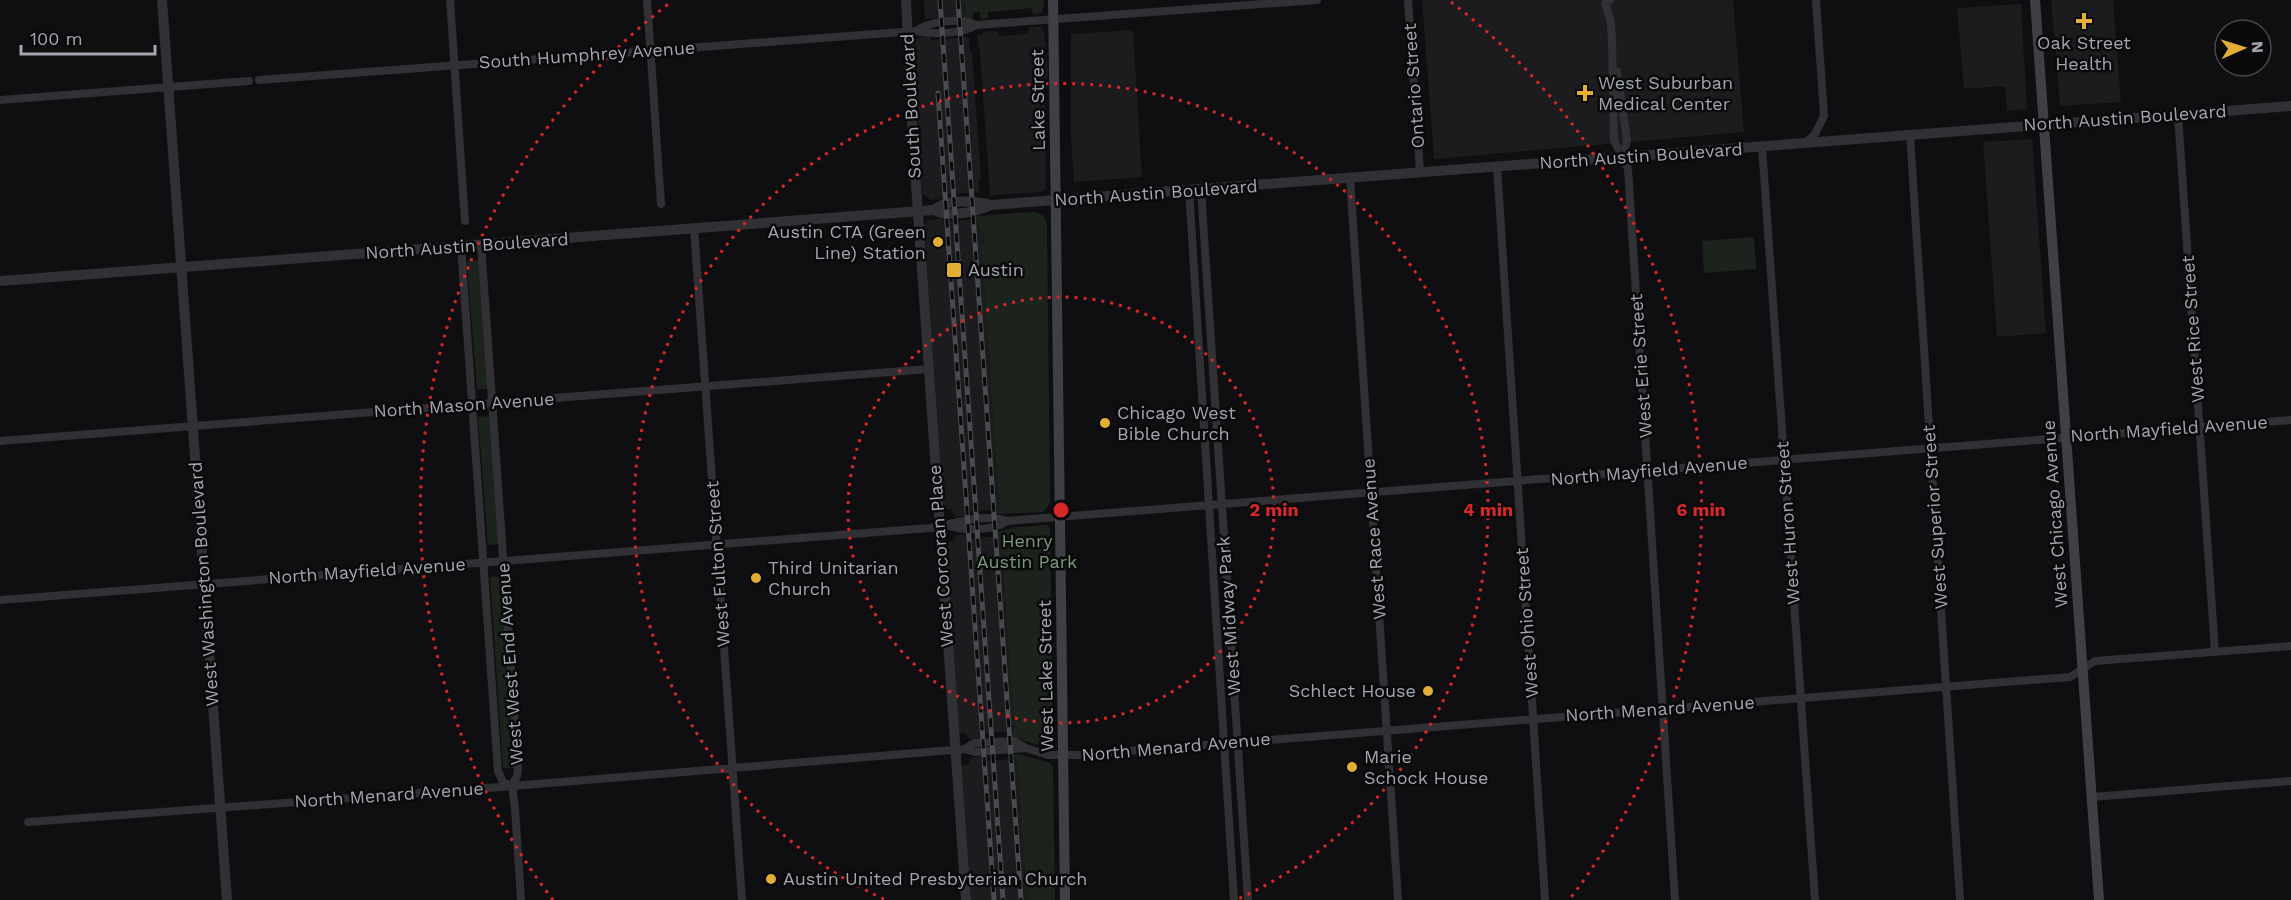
<svg xmlns="http://www.w3.org/2000/svg" width="2291" height="900" font-family="'Work Sans',sans-serif">
  <rect width="100%" height="100%" fill="#0f0f11"/>
  <path fill="#1c1b1d" d="M924,0h41l1,16 -41,3z
    M1422,0h311l11,132 -310,27z
    M2051,0h62l8,102 -61,4z
    M2021,4l6,105 -20,2 -2,-25 -41,3 -7,-81z
    M1030,27h10l4,4 3,29 1,16 -3,4 1,109 -4,3 -52,3 -10,-142 -3,-18 13,-4h6l3,5 29,-2z
    M1133,30l9,147 -68,5 -3,-43v-105z
    M930,36l1,4 38,-3v15h3l9,126 -2,1v13l-37,3 -1,4 -10,1 -8,-6 -2,-15 -8,-137 7,-5z
    M2032,139l14,194 -49,4 -14,-195z
    M943,218v4l36,-3 4,11 1,14 -3,1 18,264 -35,3v4h-9l-4,-7h-7l-20,-284 4,-5z
    M965,534l1,5 35,-3 13,195 -34,3v4l-8,1 -4,-2 -2,-4h-7l-13,-191 7,-1 3,-6z
    M975,757h6l1,4 35,-2 10,141h-56l-9,-134 7,-2 1,-5z"/>
  <path fill="#1c231d" d="M965,0h79l-2,13 -9,1 -1,-6 -44,4v6l-7,1 -1,-7 -7,1v6l-10,1v-4h3z
    M1034,212l9,3 4,9 3,278 -6,10 -47,2v-5l2,-1 -18,-264h3l-1,-13h-3l-1,-11h-3v-4z
    M1754,237l2,32 -52,4 -2,-32z
    M479,260l9,129h-11l-10,-128z
    M490,416l9,128 -11,1 -10,-128z
    M1047,525l3,3 3,216 -5,4 -35,-11 -1,-5 2,-1 -13,-194h-2l-1,-5 17,-5z
    M502,576l13,192h-12l-13,-191z
    M1019,754l31,9 3,4 2,133h-28l-10,-140 -3,-1v-4z"/>
  <g fill="none" stroke-linecap="round" stroke-linejoin="round">
    <path stroke="#313135" stroke-width="8" d="M450,0l15,221
      M647,0l14,204
      M1408,0l12,172
      M1610,0l-5,3 6,20 1,17 2,100 14,29 47,731
      M916,31c15,-10 44,-14 60,-6
      M1617,72l10,68 -4,17
      M259,80l657,-49c17,4 45,3 60,-6l341,-25
      M0,100l249,-19
      M2178,115l37,537
      M1910,135l50,765
      M1806,143l9,-9 9,-18 -8,-116
      M1762,146l53,754
      M1497,167l48,733
      M1350,178l48,722
      M1201,189l47,711
      M1189,190l45,710
      M694,228l48,672
      M481,244l37,525 -1,7 -5,10
      M461,246l37,525 5,11 8,4
      M0,441l929,-72
      M949,526c16,5 44,5 58,-5
      M0,600l930,-72c24,-3 52,-16 77,-7l1284,-101
      M965,749l9,-6 40,-2 12,7 22,7h30l992,-78 25,-16 196,-15
      M512,786l3,22 6,92
      M2092,797l199,-16
      M28,822l484,-36 453,-37 10,3 51,-4"/>
    <path stroke="#313135" stroke-width="10" d="M162,0l65,900
      M906,0l7,141 53,759
      M934,210c13,-12 41,-9 57,-5
      M0,281l934,-71c15,8 42,2 57,-5l1300,-99"/>
    <path stroke="#3f4045" stroke-width="10" d="M1053,0l12,900
      M2035,0l64,900"/>
    <defs>
      <path id="rail" d="M940,0l63,900
        M958,0l63,900
        M938,93l56,807"/>
    </defs>
    <use href="#rail" stroke="#4a4b50" stroke-width="5"/>
    <use href="#rail" stroke="#0a0a0b" stroke-width="3" stroke-dasharray="9" stroke-linecap="butt"/>
  </g>
  <g fill="none" stroke="#d62828" stroke-width="3" stroke-dasharray="3 6">
    <circle cx="1061" cy="510" r="213"/>
    <path d="M884 899A427 427 0 1 1 1238 899"/>
    <path d="M553 900A640 640 0 0 1 671 2M1451 2A640 640 0 0 1 1569 900"/>
  </g>
  <g fill="#e2ae36" stroke="#0a0a0b" stroke-width="2">
    <path d="M2081 12h6v6h6v6h-6v6h-6v-6h-6v-6h6z"/>
    <path d="M1582 84h6v6h6v6h-6v6h-6v-6h-6v-6h6z"/>
    <circle cx="938" cy="242" r="6"/>
    <rect x="946" y="262" width="16" height="16" rx="3"/>
    <circle cx="1105" cy="423" r="6"/>
    <circle cx="756" cy="578" r="6"/>
    <circle cx="1428" cy="691" r="6"/>
    <circle cx="1352" cy="767" r="6"/>
    <circle cx="771" cy="879" r="6"/>
  </g>
  <g text-anchor="middle" stroke-width="5" stroke-linejoin="round" paint-order="stroke">
    <g font-size="18" fill="#a2a6b0" stroke="#0a0a0b" text-anchor="start">
      <text x="2084" y="49" text-anchor="middle">Oak Street<tspan x="2084" dy="21">Health</tspan></text>
      <text x="1598" y="89">West Suburban<tspan x="1598" dy="21">Medical Center</tspan></text>
      <text x="926" y="238" text-anchor="end">Austin CTA (Green<tspan x="926" dy="21">Line) Station</tspan></text>
      <text x="968" y="276">Austin</text>
      <text x="1117" y="419">Chicago West<tspan x="1117" dy="21">Bible Church</tspan></text>
      <text x="768" y="574">Third Unitarian<tspan x="768" dy="21">Church</tspan></text>
      <text x="1416" y="697" text-anchor="end">Schlect House</text>
      <text x="1364" y="763">Marie<tspan x="1364" dy="21">Schock House</tspan></text>
      <text x="783" y="885">Austin United Presbyterian Church</text>
    </g>
    <g font-size="18" fill="#a2a6b0" stroke="#0a0a0b">
      <text transform="translate(587 55) rotate(-4)" y="6">South Humphrey Avenue</text>
      <text transform="translate(1414 86) rotate(-94)" y="6">Ontario Street</text>
      <text transform="translate(1038 100) rotate(-91)" y="6">Lake Street</text>
      <text transform="translate(911 106) rotate(-93)" y="6">South Boulevard</text>
      <text transform="translate(2125 118) rotate(-4)" y="6">North Austin Boulevard</text>
      <text transform="translate(1641 156) rotate(-4)" y="6">North Austin Boulevard</text>
      <text transform="translate(1156 193) rotate(-4)" y="6">North Austin Boulevard</text>
      <text transform="translate(467 246) rotate(-4)" y="6">North Austin Boulevard</text>
      <text transform="translate(2193 329) rotate(-94)" y="6">West Rice Street</text>
      <text transform="translate(1641 366) rotate(-94)" y="6">West Erie Street</text>
      <text transform="translate(464 405) rotate(-4)" y="6">North Mason Avenue</text>
      <text transform="translate(2169 429) rotate(-4)" y="6">North Mayfield Avenue</text>
      <text transform="translate(1649 471) rotate(-5)" y="6">North Mayfield Avenue</text>
      <text transform="translate(2055 514) rotate(-94)" y="6">West Chicago Avenue</text>
      <text transform="translate(1935 517) rotate(-94)" y="6">West Superior Street</text>
      <text transform="translate(1788 523) rotate(-94)" y="6">West Huron Street</text>
      <text transform="translate(1374 539) rotate(-94)" y="6">West Race Avenue</text>
      <text transform="translate(941 556) rotate(-94)" y="6">West Corcoran Place</text>
      <text transform="translate(718 564) rotate(-94)" y="6">West Fulton Street</text>
      <text transform="translate(367 571) rotate(-4)" y="6">North Mayfield Avenue</text>
      <text transform="translate(204 584) rotate(-94)" y="6">West Washington Boulevard</text>
      <text transform="translate(1229 616) rotate(-94)" y="6">West Midway Park</text>
      <text transform="translate(1527 623) rotate(-94)" y="6">West Ohio Street</text>
      <text transform="translate(510 664) rotate(-94)" y="6">West West End Avenue</text>
      <text transform="translate(1046 676) rotate(-91)" y="6">West Lake Street</text>
      <text transform="translate(1660 709) rotate(-4)" y="6">North Menard Avenue</text>
      <text transform="translate(1176 747) rotate(-5)" y="6">North Menard Avenue</text>
      <text transform="translate(389 795) rotate(-4)" y="6">North Menard Avenue</text>
    </g>
    <g font-size="18" fill="#7a9a7d" stroke="#0a0a0b">
      <text x="1027" y="547">Henry<tspan x="1027" dy="21">Austin Park</tspan></text>
    </g>
  </g>
  <circle cx="1061" cy="510" r="9" fill="#d62828" stroke="#0a0a0b" stroke-width="3"/>
  <g font-size="18" text-anchor="middle" font-weight="bold" fill="#d62828" stroke="#0a0a0b" stroke-width="5" stroke-linejoin="round" paint-order="stroke">
    <text x="1274" y="516">2 min</text>
    <text x="1488" y="516">4 min</text>
    <text x="1701" y="516">6 min</text>
  </g>
  <g transform="translate(2243 48) rotate(87)"><circle r="28" fill="#0a0a0b" stroke="#47484d" stroke-width="1.5"/>
  <path d="M0-4.5L10 22L0 15L-10 22Z" fill="#e2ae36"/>
  <text y="-9" font-size="16" font-weight="bold" text-anchor="middle" fill="#a2a6b0">N</text>
  </g>
  <path d="M21 45v9h134v-9" fill="none" stroke="#a2a6b0" stroke-width="3"/>
  <text x="30" y="45" font-size="18" fill="#a2a6b0" stroke="#0a0a0b" stroke-width="4.5" paint-order="stroke">100 m</text>
</svg>
